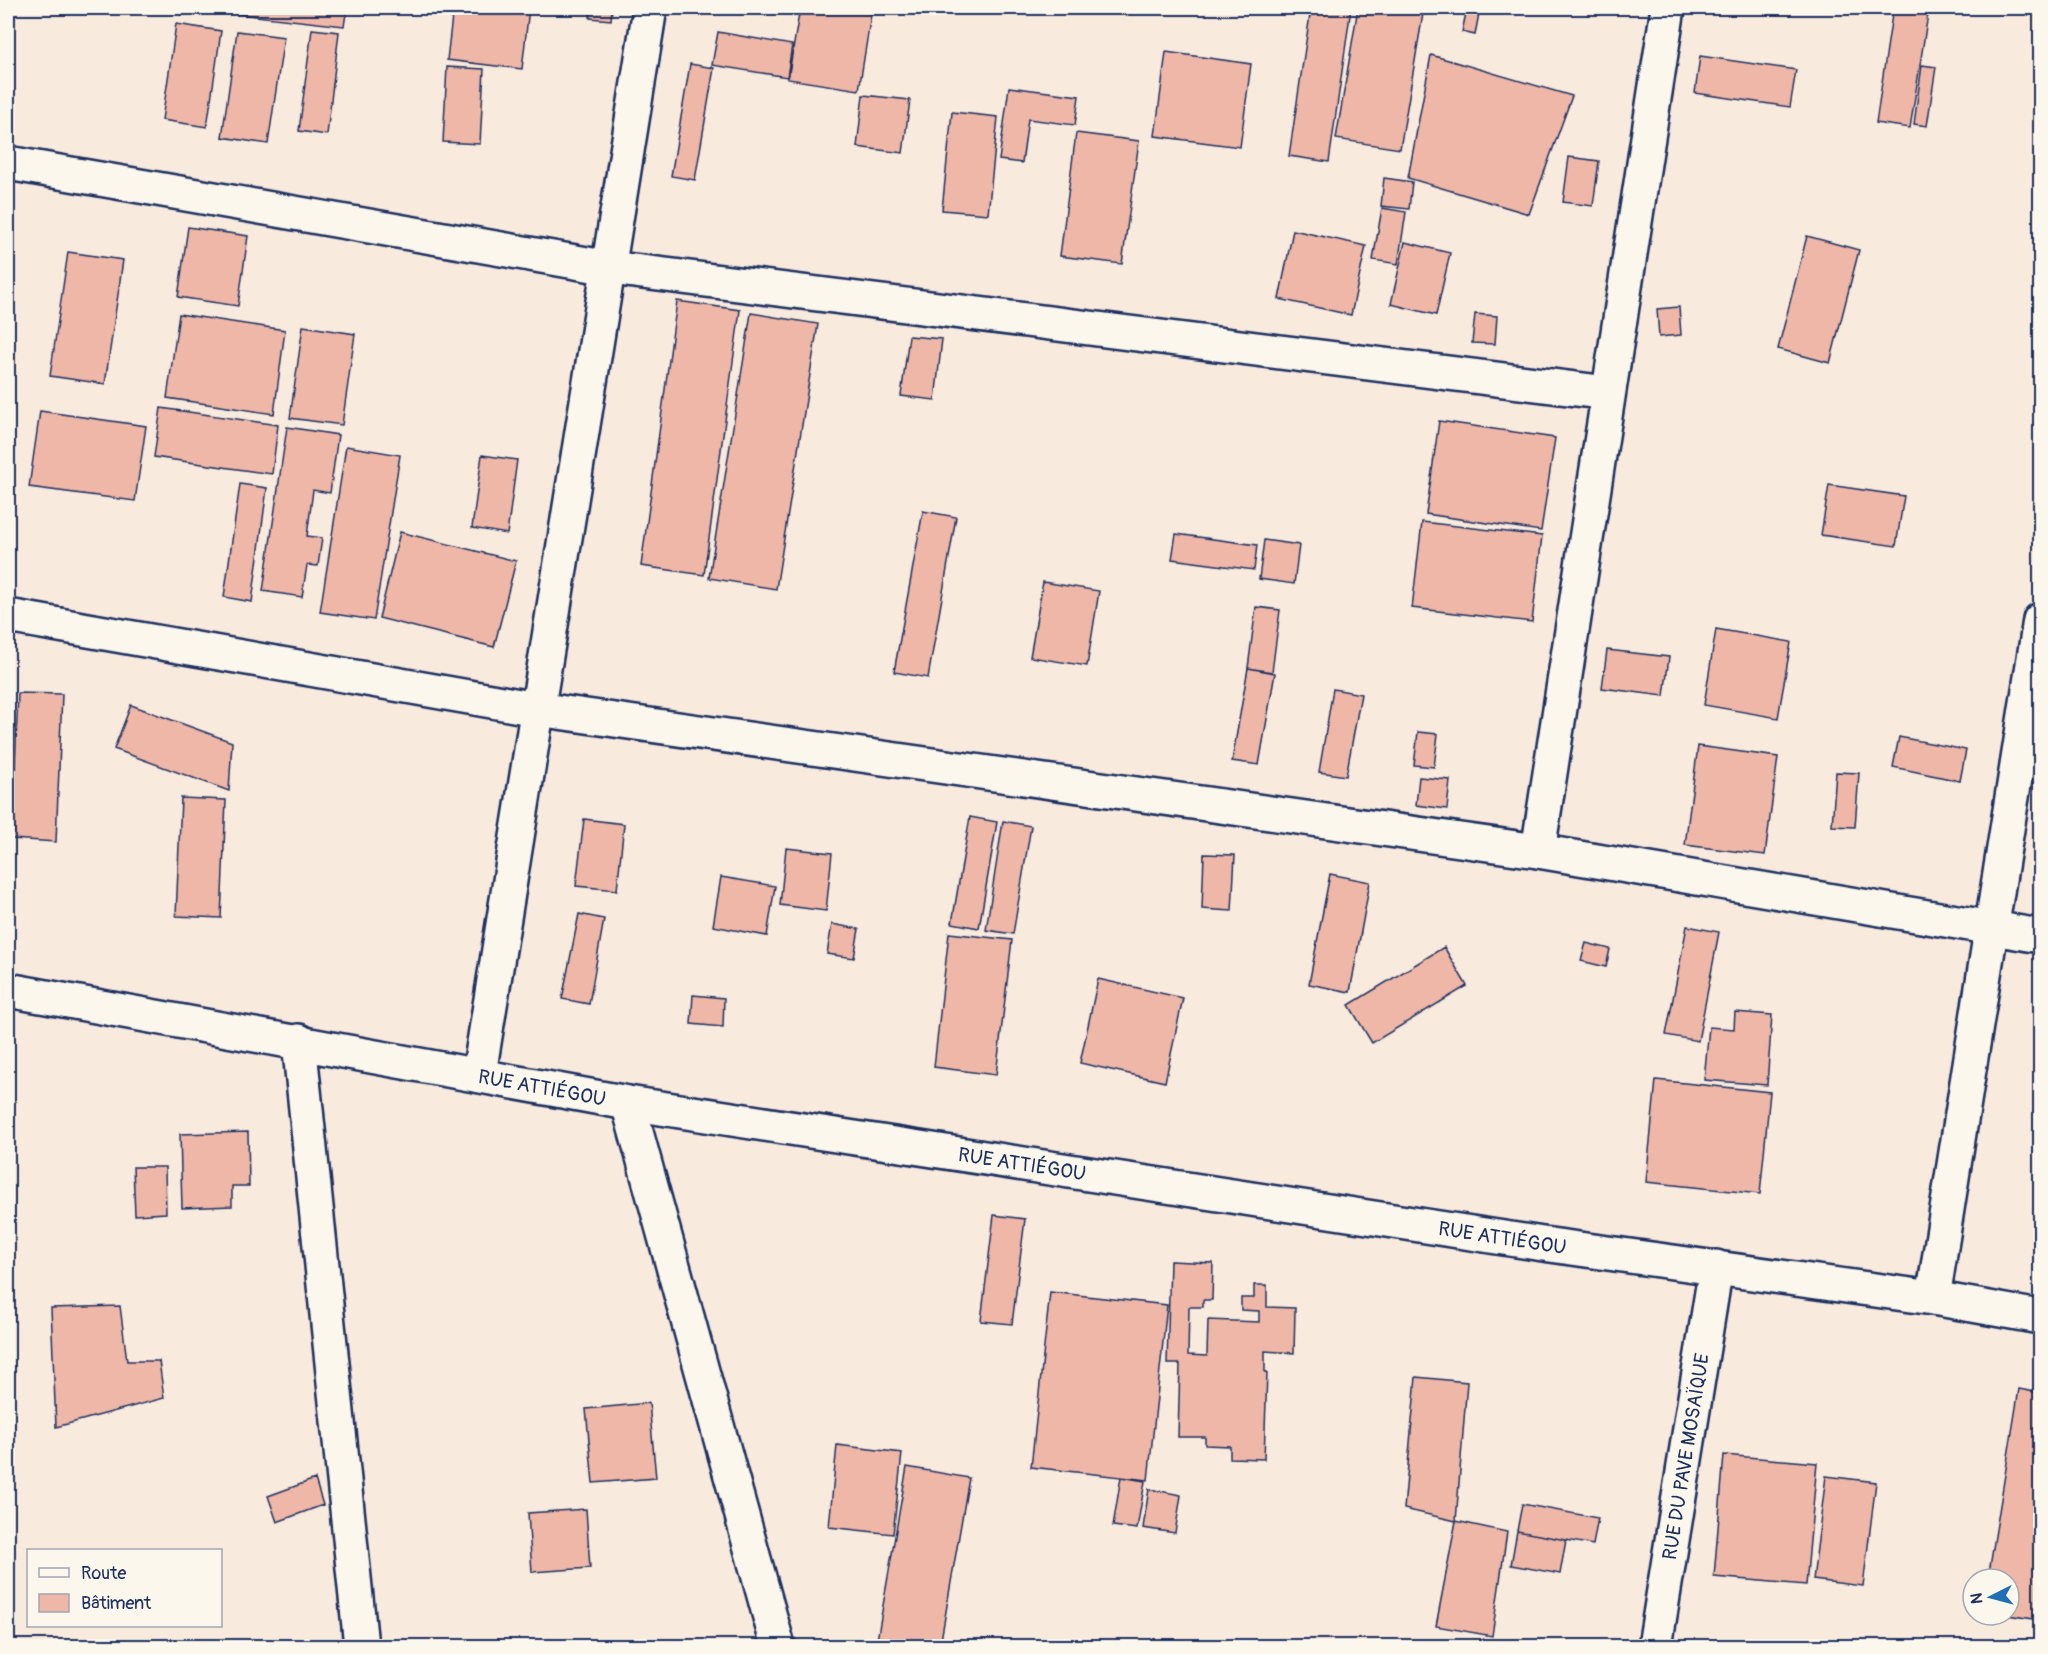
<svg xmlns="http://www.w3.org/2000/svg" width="2048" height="1654" font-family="Pangolin,sans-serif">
  <rect width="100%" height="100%" fill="#f9eade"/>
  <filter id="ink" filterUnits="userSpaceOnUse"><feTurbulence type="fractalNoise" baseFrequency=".0167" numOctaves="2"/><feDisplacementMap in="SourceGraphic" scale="12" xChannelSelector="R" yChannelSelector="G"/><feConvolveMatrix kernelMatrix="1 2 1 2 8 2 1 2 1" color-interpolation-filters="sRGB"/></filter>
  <g filter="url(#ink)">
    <path fill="#efb7a7" stroke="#1b2f5e" stroke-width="1.5" d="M230,8h117l-3,18 -114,-13z
      M453,8h76l-7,61 -75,-9z
      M591,8h21l-1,12 -21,-2z
      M800,8h72l-13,82 -71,-11z
      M1311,8h40l-22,154 -40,-6z
      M1358,8h66l-24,141 -64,-10z
      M1436,8h29l-2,5z
      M1467,8h13l-5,27 -13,-3z
      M1893,8h36l-19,120 -34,-5z
      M176,24l45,7 -14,96 -45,-7z
      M312,29l27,3 -12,103 -28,-4z
      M237,31l47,6 -16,107 -46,-7z
      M718,32l74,13 -5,32 -75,-12z
      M1166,52l85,12 -11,83 -85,-11z
      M1431,55l141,41 -43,118 -121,-36z
      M1700,56l96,14 -6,37 -95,-14z
      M690,64l24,4 -19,112 -24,-4z
      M1922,65l14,2 -9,59 -13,-2z
      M447,67l37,2 -4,75 -37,-2z
      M1009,87l70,9 -4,29 -47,-6 -6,44 -23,-3z
      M863,95l47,5 -7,53 -46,-6z
      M952,112l46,5 -10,97 -46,-4z
      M1076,133l63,8 -17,123 -62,-8z
      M1569,157l30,4 -6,45 -30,-4z
      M1384,178l28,4 -3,27 -28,-3z
      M1382,208l24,4 -8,52 -25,-4z
      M188,227l60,9 -10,70 -60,-9z
      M1293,230l73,16 -15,69 -72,-16z
      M1807,236l52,14 -29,113 -52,-14z
      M1405,242l45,11 -14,62 -45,-11z
      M68,252l55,8 -18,124 -55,-8z
      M677,301l63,9 -36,265 -63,-9z
      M1679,307l2,28 -22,2 -2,-28z
      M751,313l67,11 -42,265 -67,-11z
      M179,314l106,16 -11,84 -107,-16z
      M1475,314l22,2 -2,28 -23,-1z
      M303,326l52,8 -13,91 -52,-7z
      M909,336l33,3 -7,61 -34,-4z
      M161,408l117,17 -6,49 -118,-17z
      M40,411l106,15 -11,75 -106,-14z
      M1439,421l116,17 -14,93 -115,-17z
      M287,427l51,8 -8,58 -17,-3 -6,46 15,2 -4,28 -11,-1 -5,32 -39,-6z
      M346,446l54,9 -26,165 -54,-8z
      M482,455l35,5 -10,74 -35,-6z
      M240,484l27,4 -15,114 -28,-5z
      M1829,485l75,11 -8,50 -75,-11z
      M923,511l33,6 -28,161 -34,-6z
      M1422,522l120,14 -10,86 -120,-14z
      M400,532l116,29 -22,86 -115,-29z
      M1176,534l81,11 -3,25 -82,-11z
      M1264,540l35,5 -5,39 -35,-5z
      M1043,582l56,9 -12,75 -57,-9z
      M1256,607l24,3 -8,62 -24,-4z
      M1716,629l75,13 -13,76 -74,-13z
      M1607,650l62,7 -5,39 -62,-8z
      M1248,668l27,5 -16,92 -27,-4z
      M1333,689l28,5 -15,82 -27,-4z
      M18,693l44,1 -6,148 -44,-3z
      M131,705l101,37 -3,49 -115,-42z
      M1418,732l20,2 -4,33 -20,-2z
      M1899,737l67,13 -6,31 -67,-14z
      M1698,746l80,11 -13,98 -80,-10z
      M1836,772l23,1 -4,54 -23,-1z
      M1419,777l31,3 -3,29 -31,-4z
      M181,798l45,2 -5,118 -45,-2z
      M970,817l27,5 -18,106 -27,-5z
      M584,819l40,5 -7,66 -41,-4z
      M1003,821l28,5 -18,108 -27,-4z
      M786,848l46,5 -6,58 -46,-6z
      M1204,854l31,1 -3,56 -30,-2z
      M1330,874l40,8 -20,110 -41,-8z
      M721,877l54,9 -8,50 -54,-10z
      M579,914l25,5 -15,85 -27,-5z
      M832,924l27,5 -5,29 -27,-4z
      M1687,926l32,6 -21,109 -32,-6z
      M949,933l63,7 -16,135 -62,-8z
      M1586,943l24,6 -4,18 -25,-6z
      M1444,947l23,39 -95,57 -23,-38z
      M1098,979l85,19 -18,84 -85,-19z
      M693,995l31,3 -1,29 -32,-3z
      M1735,1012l37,3 -5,70 -63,-5 5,-53 25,2z
      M1656,1080l114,12 -10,102 -114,-12z
      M248,1132l1,54h-17v20l-50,2 -2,-74z
      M133,1167h32l1,46 -31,2z
      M994,1215l31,4 -13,105 -31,-3z
      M1170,1261l43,2 -1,37h-9v7h-14l-1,48 19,1 1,-36 51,2v-11l-18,-1v-12h13v-13h13v22l28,1 -1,45 -29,-2v21h2l-3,87 -34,-1v-12l-25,-1v-8h-27l2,-73h-13z
      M1050,1292l117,13 -19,175 -117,-13z
      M120,1306l7,55h32l5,37 -108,29 -5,-119z
      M1416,1377l51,5 -11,139 -52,-12z
      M2019,1389l21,4v227l-31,-5v-36h-21z
      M649,1403l7,75 -63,5 -7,-74z
      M837,1445l65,8 -9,81 -64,-7z
      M1724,1455l93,8 -11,122 -92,-8z
      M907,1467l62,11 -29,168h-64z
      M1826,1476l50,6 -13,104 -50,-6z
      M1121,1477l24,4 -8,48 -24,-3z
      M315,1479l8,26 -46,17 -9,-26z
      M1149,1489l32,6 -6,38 -32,-5z
      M1522,1504l76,14 -5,27 -76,-14z
      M586,1509l4,59 -58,4 -4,-59z
      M1456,1521l51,11 -15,104 -56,-10z
      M1517,1531l49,9 -6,34 -49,-9z"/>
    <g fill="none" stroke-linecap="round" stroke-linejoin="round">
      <defs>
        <g id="minor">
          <path d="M8,163l602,105 998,125"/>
          <path d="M8,616l529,93 1001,142 502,85"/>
          <path d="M1538,851l130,-843"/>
          <path id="s1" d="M8,990l620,113 915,141 390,54 107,19"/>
          <path d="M299,1041l62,605"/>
          <path d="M479,1074l171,-1066"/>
          <path d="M628,1103l150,543"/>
          <path d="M1933,1298l107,-678"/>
          <path id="s2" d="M1655,1646l61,-379"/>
        </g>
      </defs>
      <use href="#minor" stroke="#1b2f5e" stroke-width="38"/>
      <use href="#minor" stroke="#fbf7ec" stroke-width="33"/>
    </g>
  </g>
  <g text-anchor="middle" stroke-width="4.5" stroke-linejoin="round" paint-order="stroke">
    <g font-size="20" fill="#1b2f5e" stroke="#fbf7ec">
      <text dy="7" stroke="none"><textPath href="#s1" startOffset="543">RUE ATTIÉGOU</textPath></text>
      <text dy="7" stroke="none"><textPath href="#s1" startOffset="1029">RUE ATTIÉGOU</textPath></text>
      <text dy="7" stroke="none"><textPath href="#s1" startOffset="1515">RUE ATTIÉGOU</textPath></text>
      <text dy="7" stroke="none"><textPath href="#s2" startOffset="192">RUE DU PAVE MOSAÏQUE</textPath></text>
    </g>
  </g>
  <rect width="2048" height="1654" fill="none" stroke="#fbf7ec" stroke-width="30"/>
  <rect x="15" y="15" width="2018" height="1624" fill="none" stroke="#1b2f5e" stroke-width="2" filter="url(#ink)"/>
  <rect x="27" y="1549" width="195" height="78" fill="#fbf7ec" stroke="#a1a7b3" stroke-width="1.5"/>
  <rect x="39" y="1568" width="30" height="9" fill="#fbf7ec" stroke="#a1a7b3" stroke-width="1.5"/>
  <text x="81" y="1579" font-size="18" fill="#1b2f5e">Route</text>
  <rect x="39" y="1594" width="30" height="18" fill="#efb7a7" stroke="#a1a7b3" stroke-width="1.5"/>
  <text x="81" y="1609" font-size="18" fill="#1b2f5e">Bâtiment</text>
  <g transform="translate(1991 1597) rotate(264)"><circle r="28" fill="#fbf7ec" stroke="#a1a7b3" stroke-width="1.5"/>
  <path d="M0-4.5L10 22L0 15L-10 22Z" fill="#1f6fb2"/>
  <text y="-9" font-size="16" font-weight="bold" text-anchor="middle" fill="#1b2f5e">N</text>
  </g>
</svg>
